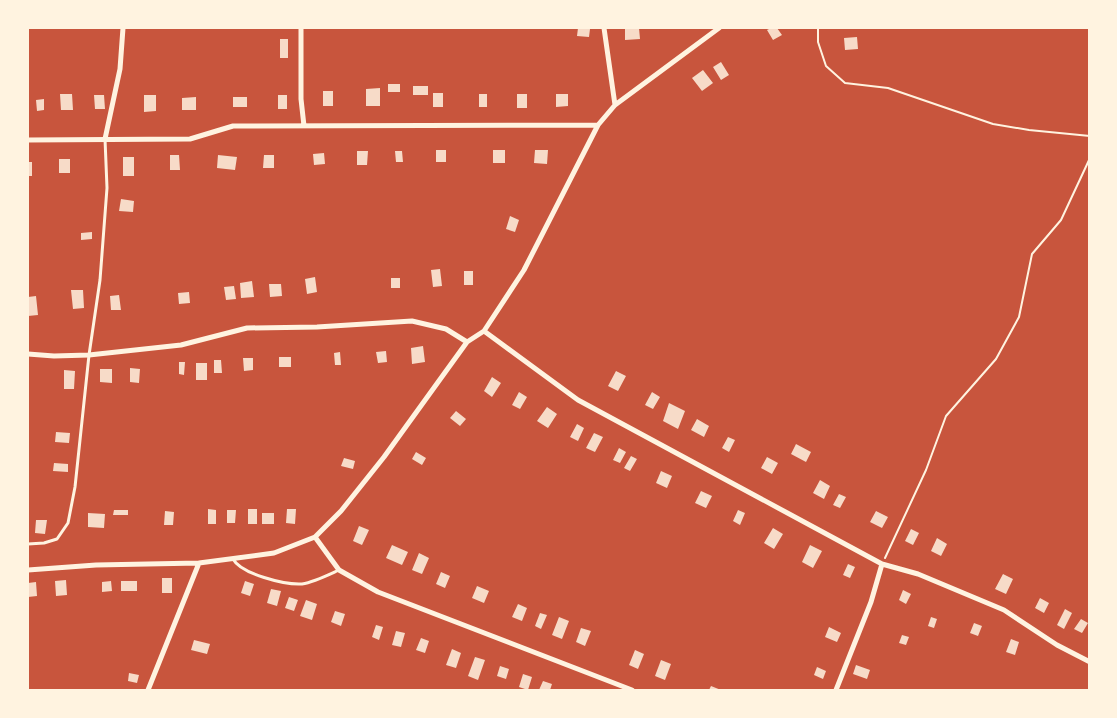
<svg xmlns="http://www.w3.org/2000/svg" width="1117" height="718" font-family="'Times New Roman',serif">
  <rect width="100%" height="100%" fill="#c8553d"/>
  <path fill="#f7dbc8" d="M578,28l12,1 -1,8 -12,-1z
    M639,28l1,11 -15,1v-11z
    M771,28h6l5,7 -9,5 -6,-10z
    M857,37l1,12 -13,1 -1,-12z
    M280,39h8v19h-8z
    M721,62l8,13 -8,5 -8,-13z
    M703,70l10,13 -11,8 -10,-13z
    M388,84h12v8h-12z
    M413,86h15v9h-15z
    M380,88v18h-14v-17z
    M323,91h10v15h-10z
    M433,93h10v14h-10z
    M60,94h12l1,16h-12z
    M479,94h8v13h-8z
    M517,94h10v14h-10z
    M556,94h12v12l-12,1z
    M94,95h10l1,14h-10z
    M144,95h12v16l-12,1z
    M278,95h9v14h-9z
    M196,97v13h-14v-12z
    M233,97h14v10h-14z
    M44,99v11l-7,1 -1,-11z
    M436,150h10v12h-10z
    M493,150h12v13h-12z
    M535,150h13l-1,14 -13,-1z
    M357,151h11l-1,14h-10z
    M395,151h7l1,11h-7z
    M324,153l1,11 -11,1 -1,-11z
    M170,155h9l1,15h-10z
    M218,155l19,2 -2,13 -18,-2z
    M264,155h10v13h-11z
    M123,157h11v19h-11z
    M59,159h11v14h-11z
    M28,162h4v14h-4z
    M121,199l13,2 -1,11 -14,-1z
    M510,216l9,4 -4,12 -9,-3z
    M92,232v7l-11,1v-7z
    M440,269l2,17 -9,1 -2,-17z
    M464,271h9v14h-9z
    M315,277l2,15 -10,2 -2,-15z
    M391,278h9v10h-9z
    M252,281l2,16 -13,1 -1,-15z
    M269,284h12l1,12 -12,1z
    M234,286l2,13 -10,1 -2,-13z
    M71,290h12l1,18 -11,1z
    M189,292l1,11 -11,1 -1,-11z
    M119,295l2,15h-10l-1,-14z
    M36,296l2,19 -10,1v-19z
    M423,346l2,16 -13,2 -1,-16z
    M386,351l1,11 -9,1 -2,-11z
    M340,352l1,13h-6l-1,-12z
    M279,357h12v10h-12z
    M243,358h10v12l-9,1z
    M214,360h7l1,13h-8z
    M179,362h6l-1,13 -5,-1z
    M196,363h11v17h-11z
    M130,368l10,1 -1,14 -9,-1z
    M100,369h12v14l-12,-1z
    M64,370l11,1 -1,18h-10z
    M616,371l10,5 -8,15 -10,-5z
    M492,377l9,6 -9,14 -8,-6z
    M519,392l8,5 -7,12 -8,-4z
    M652,392l8,5 -7,12 -8,-4z
    M669,403l16,8 -7,18 -15,-8z
    M547,407l10,7 -9,14 -11,-7z
    M456,411l10,8 -6,7 -10,-8z
    M697,419l12,7 -5,11 -13,-7z
    M577,424l7,4 -6,13 -8,-4z
    M56,432l14,1 -1,10 -14,-1z
    M594,433l9,4 -8,15 -9,-4z
    M728,437l7,3 -6,12 -7,-4z
    M796,444l15,8 -5,10 -15,-8z
    M619,448l7,4 -6,11 -7,-3z
    M416,452l10,6 -4,7 -10,-6z
    M631,456l6,3 -7,12 -6,-3z
    M767,457l11,6 -6,11 -11,-6z
    M344,458l11,3 -2,8 -12,-3z
    M54,463l14,1v8l-15,-1z
    M661,471l11,5 -5,12 -11,-5z
    M820,480l10,6 -6,13 -11,-6z
    M701,491l11,5 -6,12 -11,-5z
    M839,494l7,3 -6,11 -7,-3z
    M208,509l8,1v14h-8z
    M248,509h9v15h-9z
    M287,509h9l-1,15 -9,-1z
    M114,510h14v5h-15z
    M227,510h9l-1,13h-8z
    M738,510l7,3 -5,12 -7,-4z
    M165,511l9,1 -1,13h-9z
    M876,511l12,6 -6,11 -12,-6z
    M88,513l17,1 -1,14 -16,-1z
    M262,513h12v11h-12z
    M36,520h11l-2,14 -10,-1z
    M359,526l10,4 -7,15 -9,-4z
    M773,528l10,6 -9,15 -10,-6z
    M911,529l8,4 -6,12 -8,-4z
    M937,538l10,6 -6,12 -10,-5z
    M392,545l16,7 -6,13 -16,-7z
    M810,545l12,6 -9,17 -11,-6z
    M419,553l10,5 -7,16 -10,-4z
    M848,564l7,3 -5,11 -7,-3z
    M441,572l9,4 -5,12 -9,-4z
    M1003,574l10,5 -7,15 -11,-5z
    M162,578h10v15h-10z
    M66,580l1,15 -11,1 -1,-15z
    M111,581l1,10 -10,1v-10z
    M121,581h16v10h-16z
    M245,581l9,3 -4,12 -9,-3z
    M36,582l1,14 -9,1v-14z
    M477,586l12,5 -5,12 -12,-5z
    M271,589l10,2 -4,15 -10,-3z
    M903,590l8,4 -5,10 -7,-4z
    M289,597l9,3 -4,11 -9,-3z
    M1040,598l9,5 -5,10 -9,-5z
    M306,600l11,4 -5,16 -12,-4z
    M518,604l9,4 -5,13 -10,-4z
    M1065,609l7,4 -8,16 -7,-4z
    M335,611l10,3 -4,12 -10,-4z
    M540,613l7,2 -6,14 -6,-3z
    M559,617l10,4 -7,18 -10,-4z
    M931,617l6,2 -3,9 -6,-2z
    M1081,619l7,4 -6,10 -8,-4z
    M974,623l8,3 -4,10 -8,-3z
    M376,625l7,2 -4,13 -7,-3z
    M829,627l12,6 -4,9 -12,-5z
    M581,628l10,3 -6,15 -9,-4z
    M396,631l9,2 -4,14 -9,-2z
    M902,635l7,2 -3,8 -7,-2z
    M421,638l8,3 -4,12 -9,-3z
    M1011,639l8,3 -4,13 -9,-3z
    M194,640l16,4 -3,10 -16,-4z
    M452,649l9,4 -5,15 -10,-3z
    M635,650l9,4 -6,15 -9,-4z
    M475,657l10,3 -7,20 -10,-4z
    M661,660l10,4 -6,16 -10,-4z
    M856,665l14,5 -3,9 -14,-5z
    M500,666l9,3 -3,10 -9,-3z
    M817,667l9,4 -3,8 -9,-4z
    M129,673l10,2 -2,8 -9,-2z
    M523,674l9,3 -4,13 -9,-3z
    M543,681l9,3 -2,6h-11z
    M711,686l10,4h-12z"/>
  <g fill="none" stroke-linecap="round" stroke-linejoin="round">
    <path stroke="#fff3e0" stroke-width="2" d="M818,28v14l8,24 19,17 43,5 105,36 36,6 61,6
      M885,558l41,-88 20,-54 50,-57 23,-42 13,-63 29,-34 29,-62"/>
    <path stroke="#fff3e0" stroke-width="3" d="M28,544l16,-1 13,-4 11,-16 7,-36 14,-132 11,-75 7,-92 -2,-49
      M233,559c8,15 52,26 69,25 12,-2 26,-9 37,-14"/>
    <path stroke="#fff3e0" stroke-width="5" d="M301,28v71l3,27
      M604,28l11,77
      M105,139l15,-70 3,-41
      M28,140l162,-1 43,-13 365,-1
      M484,331l94,69 304,164 36,10 86,36 53,35 33,17
      M28,354l26,2 35,-1 92,-10 66,-17 70,-1 95,-6 34,8 21,13
      M315,537l24,33 39,22 254,98
      M28,570l68,-5 103,-2
      M148,690l51,-127 75,-10 41,-16 26,-26 43,-54 83,-115 17,-11 40,-61 74,-145 17,-20 104,-77
      M836,690l35,-88 11,-38"/>
  </g>
  <rect width="1117" height="718" fill="none" stroke="#fff3e0" stroke-width="58"/>
</svg>
